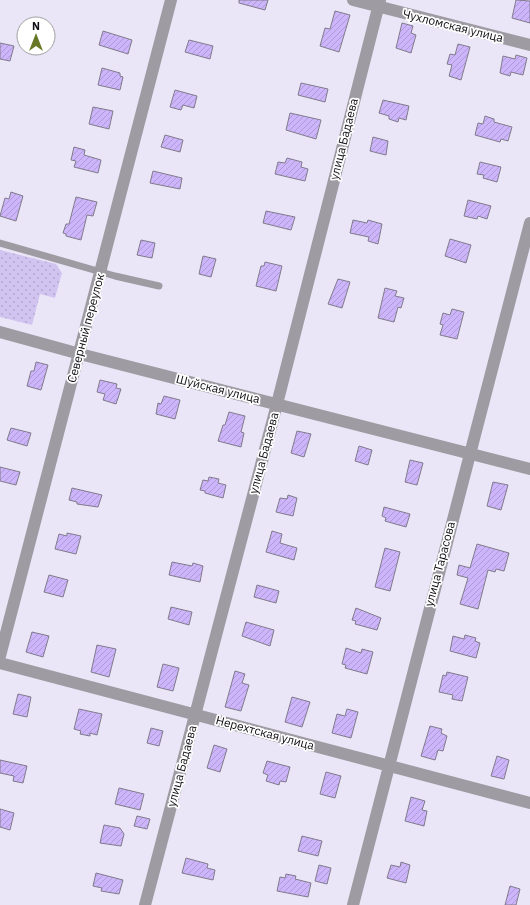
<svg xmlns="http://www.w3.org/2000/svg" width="530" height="905" font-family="'IBM Plex Sans',sans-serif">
  <defs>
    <pattern id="grass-dots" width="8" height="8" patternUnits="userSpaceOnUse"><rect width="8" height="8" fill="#d2c4f0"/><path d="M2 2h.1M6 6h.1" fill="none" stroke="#b3a7cd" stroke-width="1.8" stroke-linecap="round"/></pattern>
    <pattern id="building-hatch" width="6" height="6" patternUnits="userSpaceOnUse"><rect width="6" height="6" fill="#cdb5fb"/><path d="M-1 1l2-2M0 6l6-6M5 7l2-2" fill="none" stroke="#af9ad6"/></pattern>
  </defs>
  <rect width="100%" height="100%" fill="#ebe6f7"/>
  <path fill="url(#grass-dots)" d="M0,250l56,14 6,9 -7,25 -15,-4 -8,31 -32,-8z"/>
  <path fill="url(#building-hatch)" stroke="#807b8b" d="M239,0h29l-3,10 -26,-7z
    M516,0l14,1v22l-18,-5z
    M335,11l15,4 -11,37 -19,-6 5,-18 5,1z
    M402,23l11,3 -2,7 5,2 -5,18 -15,-5z
    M103,31l29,9 -4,14 -29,-9z
    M189,40l24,6 -3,13 -25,-7z
    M0,43l14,3 -4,15 -10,-2z
    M458,44l12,3 -9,33 -12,-4 3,-11 -5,-1 3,-10 5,1z
    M516,55l11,3 -4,17 -12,-3 -1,4 -10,-3 3,-17 12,3z
    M102,68l18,5v3l3,1 -3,13 -22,-5z
    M301,83l27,6 -3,13 -27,-7z
    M175,90l22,6 -3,12 -11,-3 -2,5 -11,-3z
    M383,100l26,6 -3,14 -7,-2 -1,4 -9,-3v-3l-10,-3z
    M93,107l20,4 -4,18 -20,-5z
    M290,113l31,7 -5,19 -30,-9z
    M485,116l9,3v3l18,5 -4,14 -7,-2 -1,3 -25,-7 3,-12 5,1z
    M165,135l18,5 -3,12 -19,-5z
    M373,137l15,4 -2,14 -16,-4z
    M74,147l11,3 -1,5 17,5 -3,13 -24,-6 2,-6 -5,-1z
    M287,158l15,4 -1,5 7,2 -3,12 -30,-7 3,-12 7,1z
    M480,162l21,5 -4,15 -14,-4 1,-3 -7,-1z
    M153,171l29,7 -2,11 -30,-6z
    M11,192l12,4 -7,25 -16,-5 5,-18 4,1z
    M76,197l21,5 -4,14 -6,-1 -6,25 -15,-4v-2l-3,-1 3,-9h3z
    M468,200l23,6 -4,13 -9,-3 -1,3 -13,-3z
    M266,211l29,6 -4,13 -28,-7z
    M353,220l14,3 1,-3 14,4 -4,20 -10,-3 1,-4 -19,-4z
    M450,239l21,6 -5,18 -21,-7z
    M141,240l14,3 -3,15 -15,-3z
    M203,256l13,3 -5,18 -12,-3z
    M265,262l17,4 -6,25 -20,-5 5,-20h3z
    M338,279l12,3 -8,26 -14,-4z
    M385,288l12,3 -2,5 9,2 -3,10 -3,-1 -4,15 -16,-4z
    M452,309l12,3 -7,27 -17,-4 3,-10 -3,-1 3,-11 7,2z
    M36,362l12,3 -7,25 -14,-4 4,-15h3z
    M100,380l17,4 -1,4 5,1 -5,15 -13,-4 2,-6 -8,-2z
    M164,396l16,4 -5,19 -19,-5 2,-11 3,1z
    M229,412l16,4 -4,16 3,1 -3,14 -23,-6 5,-16h2z
    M11,428l20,5 -4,13 -20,-6z
    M297,431l14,3 -7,23 -13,-4z
    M359,446l13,4 -4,15 -13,-4z
    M410,460l13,3 -6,22 -12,-3z
    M0,467l20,5 -4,13 -16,-4z
    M209,477l10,2 -1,4 8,2 -3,13 -18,-5v-2l-5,-1 3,-10 5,1z
    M493,482l15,3 -7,25 -14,-4z
    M72,488l30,7 -4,12 -21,-3v-2l-8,-2z
    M288,495l9,3 -4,18 -17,-4 4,-14 7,1z
    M384,507l26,7 -4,13 -21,-6 1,-3 -4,-2z
    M272,531l10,3 -2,9 17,5 -3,12 -28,-8z
    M67,533l14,3 -5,18 -21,-5 4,-15 8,2z
    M477,544l32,9 -5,18 -8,-2 -1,3 -7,-2 -10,39 -18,-5 8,-26 -11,-3 2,-10 11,3z
    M385,548l15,4 -10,39 -15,-4z
    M172,562l20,4 1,-3 10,3 -3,16 -31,-7z
    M49,575l19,5 -5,17 -19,-5z
    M257,585l22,6 -3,12 -22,-6z
    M171,607l21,5 -3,13 -21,-6z
    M356,608l25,10 -4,12 -22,-6 1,-3 -4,-1z
    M246,622l28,8 -4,16 -28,-10z
    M32,632l17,4 -6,21 -17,-5z
    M465,635l11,3 -1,3 5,2 -4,15 -26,-7 3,-15 11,3z
    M97,645l19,4 -7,28 -18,-5z
    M346,648l15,5 1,-4 11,3 -6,22 -22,-6 1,-3 -4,-1z
    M163,664l16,4 -6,23 -16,-4z
    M235,671l10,3 -3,9 7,2 -8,26 -16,-4z
    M447,672l21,5 -6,24 -10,-2 1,-4 -14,-3 4,-17 3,1z
    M18,694l13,3 -4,20 -14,-3z
    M292,697l18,5 -8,25 -17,-5z
    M79,709l23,5 -5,21 -7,-2v3l-10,-2 1,-3 -7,-2z
    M347,709l11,3 -7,26 -19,-5 5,-19 8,2z
    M430,726l12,3 -1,4 6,3 -4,15 -5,-1 -3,10 -14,-4z
    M151,728l12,3 -4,15 -12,-3z
    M214,745l13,4 -7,23 -13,-4z
    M497,756l12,4 -5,19 -13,-3z
    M0,760l27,6 -4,17 -10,-2 1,-5 -14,-3z
    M267,761l23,6 -4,15 -6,-1 -1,4 -13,-4 2,-6 -5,-2z
    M326,772l15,4 -6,22 -15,-4z
    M119,788l25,6 -4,16 -25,-6z
    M411,797l14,4 -3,9 5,1 -3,15 -19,-5z
    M0,809l14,4 -4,17 -10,-3z
    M137,816l13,3 -3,10 -13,-3z
    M104,825l16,3 4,6 -3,12 -21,-3z
    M302,836l20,5 -4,15 -20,-5z
    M186,858l22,6 -1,4 8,2 -2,10 -31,-7z
    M401,862l9,3 -4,18 -19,-5 4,-13 9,2z
    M319,865l12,3 -4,16 -12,-3z
    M96,873l27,7 -4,14 -18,-3 1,-3 -9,-2z
    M286,874l10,2 -1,3 16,4 -3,14 -31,-6 3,-14 5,1z
    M510,886l10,3 -4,16h-11z"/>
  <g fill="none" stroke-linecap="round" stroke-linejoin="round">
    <path stroke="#9e9ba3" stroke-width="7" d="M0,243l115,33 44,10"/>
    <path stroke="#9e9ba3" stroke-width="12" d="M353,0l177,45
      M0,332l80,22 450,115
      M0,656l171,-656
      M0,663l530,140
      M145,905l132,-501 103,-404
      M353,905l177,-682"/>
  </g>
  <g text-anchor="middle" stroke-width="3.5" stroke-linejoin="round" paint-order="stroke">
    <g font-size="12" fill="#110f15" stroke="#fff">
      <text transform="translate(453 26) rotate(14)" y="4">Чухломская улица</text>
      <text transform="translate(344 139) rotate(-76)" y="4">улица Бадаева</text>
      <text transform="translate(86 328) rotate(-75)" y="4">Северный переулок</text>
      <text transform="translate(218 389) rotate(14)" y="4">Шуйская улица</text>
      <text transform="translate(264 453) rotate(-75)" y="4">улица Бадаева</text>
      <text transform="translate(440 564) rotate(-75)" y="4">улица Тарасова</text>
      <text transform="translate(265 733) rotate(15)" y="4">Нерехтская улица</text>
      <text transform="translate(182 766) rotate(-75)" y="4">улица Бадаева</text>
    </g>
  </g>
  <g transform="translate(36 36)"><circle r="19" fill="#ffffff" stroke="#a09fa1"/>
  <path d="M0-3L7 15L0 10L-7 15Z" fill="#667725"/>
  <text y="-6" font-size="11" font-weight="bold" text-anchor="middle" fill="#110f15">N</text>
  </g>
</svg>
